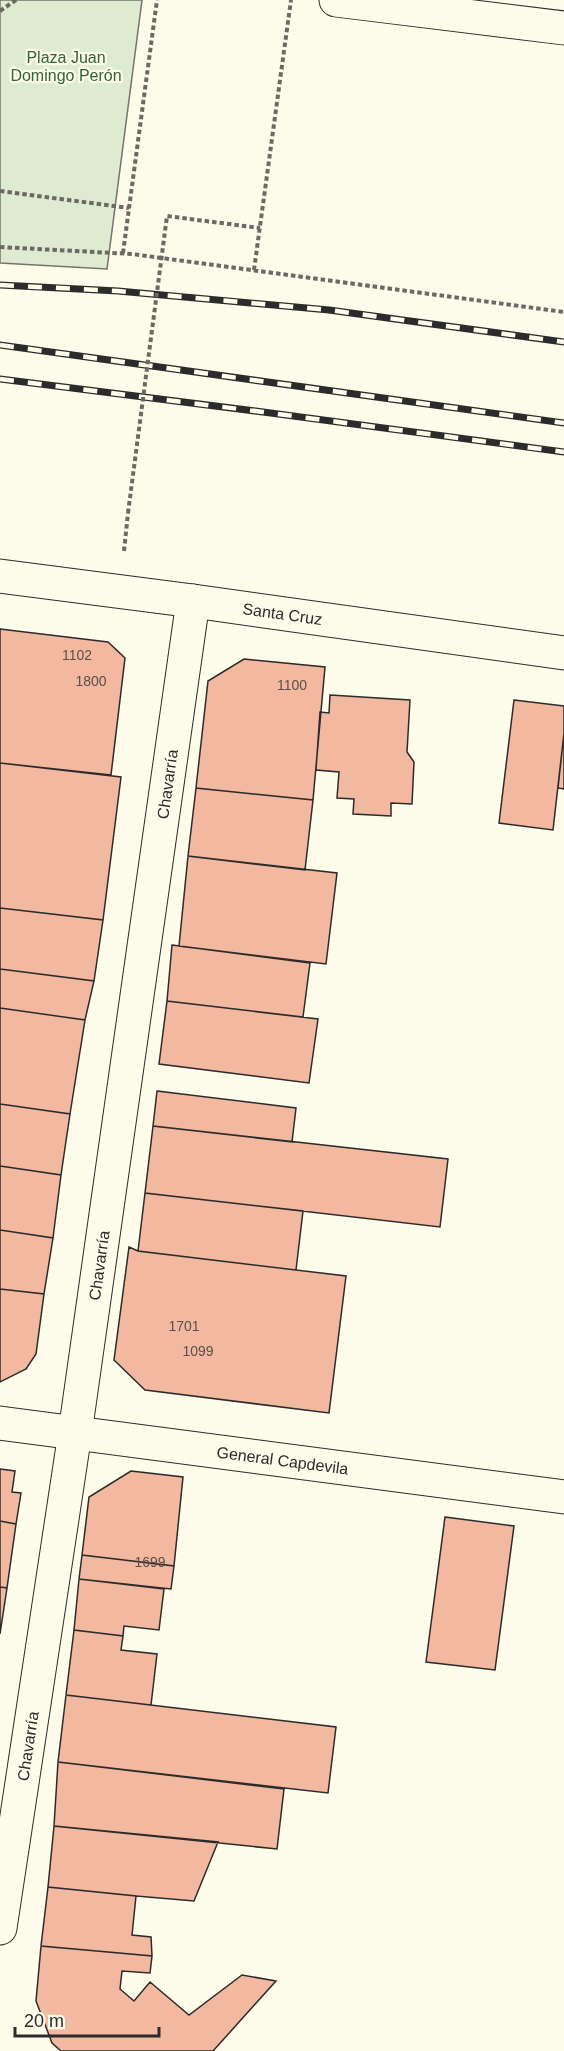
<svg xmlns="http://www.w3.org/2000/svg" width="564" height="2051" font-family="Arial,sans-serif">
  <rect width="100%" height="100%" fill="#fdfbea"/>
  <path fill="#deebd1" stroke="#74746e" stroke-width="1.5" d="M0,0h142l-35,269 -107,-6z"/>
  <path fill="#f2b8a0" stroke="#2b2b2b" stroke-width="1.5" d="M0,629l108,13 17,16 -14,117 -111,-12z
    M244,659l81,8 -12,133 -117,-12 12,-107z
    M330,695l80,5 -3,52 7,10 -2,42 -21,-1v13l-38,-2 1,-15 -17,-1 2,-26 -23,-2 4,-58 9,1z
    M514,700l50,6v27l-11,97 -54,-7z
    M564,733v56l-6,-1z
    M0,763l121,14 -18,143 -103,-12z
    M196,788l117,12 -8,70 -117,-14z
    M188,856l149,17 -11,91 -147,-18z
    M0,908l103,12 -9,61 -94,-12z
    M172,945l138,18 -7,54 -136,-16z
    M0,969l94,12 -9,39 -85,-12z
    M167,1001l151,18 -9,64 -150,-19z
    M0,1008l85,12 -15,94 -70,-10z
    M157,1091l139,17 -4,34 -139,-16z
    M0,1104l70,10 -9,61 -61,-9z
    M153,1126l295,33 -8,68 -295,-34z
    M0,1166l61,9 -8,63 -53,-8z
    M145,1193l158,18 -7,59 -158,-19z
    M0,1230l53,8 -9,56 -44,-5z
    M129,1247l9,4 208,25 -17,137 -184,-23 -31,-30z
    M0,1289l44,5 -8,60 -10,15 -26,13z
    M0,1469l15,2 -3,21 9,1 -5,31 -16,-3z
    M131,1471l52,6 -9,89 -92,-11 7,-58z
    M445,1517l69,9 -19,144 -69,-8z
    M0,1521l16,3 -9,64 -7,-1z
    M82,1555l92,11 -3,23 -92,-10z
    M79,1579l85,10 -5,41 -35,-4 -1,10 -49,-6z
    M0,1587l7,1 -7,46z
    M74,1630l49,6 -2,14 36,4 -6,51 -85,-10z
    M66,1695l270,32 -8,66 -270,-31z
    M58,1762l226,27 -7,60 -223,-23z
    M54,1826l164,16 -24,59 -58,-5 -88,-9z
    M48,1887l88,9 -4,39 19,2 1,19 -111,-10z
    M41,1946l111,10 -2,17 -28,-2 -2,18 14,12 16,-19 39,33 53,-40 34,6 -63,70h-152l-9,-8 -16,-42z"/>
  <g fill="none" stroke-linecap="round" stroke-linejoin="round">
    <defs>
      <g id="minor">
        <path d="M336,0l228,28"/>
        <path id="s1" d="M0,576l193,25 371,52"/>
        <path id="s2" d="M0,1423l564,74"/>
        <path id="s3" d="M0,1928l75,-495 118,-832"/>
      </g>
    </defs>
    <use href="#minor" stroke="#2b2b2b" stroke-width="35"/>
    <path stroke="#6a6964" stroke-width="4" stroke-dasharray="4.5 3" stroke-linecap="butt" d="M0,11l16,-11
      M0,191l129,17
      M0,247l132,7 432,58
      M123,253l34,-253
      M254,270l37,-270
      M124,551l4,-38"/>
    <use href="#minor" stroke="#fdfbea" stroke-width="33"/>
    <defs>
      <path id="rail" d="M0,285l118,6 211,19 235,32
        M0,345l564,78
        M0,379l263,33 301,40"/>
    </defs>
    <use href="#rail" stroke="#2b2b2b" stroke-width="7"/>
    <use href="#rail" stroke="#fdfbea" stroke-width="4.5" stroke-dasharray="14" stroke-linecap="butt"/>
    <path stroke="#6a6964" stroke-width="4" stroke-dasharray="4.5 3" stroke-linecap="butt" d="M128,513l39,-297 93,12"/>
  </g>
  <g text-anchor="middle" stroke-width="4.5" stroke-linejoin="round" paint-order="stroke">
    <g font-size="14" fill="#5d4e48">
      <text x="77" y="660">1102</text>
      <text x="91" y="686">1800</text>
      <text x="292" y="690">1100</text>
      <text x="184" y="1331">1701</text>
      <text x="198" y="1356">1099</text>
      <text x="150" y="1567">1699</text>
    </g>
    <g font-size="16" fill="#34623c" stroke="#fdfbea">
      <text x="66" y="63">Plaza Juan<tspan x="66" dy="18">Domingo Perón</tspan></text>
    </g>
    <g font-size="16" fill="#2b2b2b" stroke="#fdfbea">
      <text dy="6" stroke="none"><textPath href="#s1" startOffset="285">Santa Cruz</textPath></text>
      <text dy="6" stroke="none"><textPath href="#s3" startOffset="1156">Chavarría</textPath></text>
      <text dy="6" stroke="none"><textPath href="#s3" startOffset="670">Chavarría</textPath></text>
      <text dy="6" stroke="none"><textPath href="#s2" startOffset="285">General Capdevila</textPath></text>
      <text dy="6" stroke="none"><textPath href="#s3" startOffset="184">Chavarría</textPath></text>
    </g>
  </g>
  <path d="M15 2027v9h144v-9" fill="none" stroke="#2b2b2b" stroke-width="3"/>
  <text x="24" y="2027" font-size="18" fill="#2b2b2b" stroke="#fdfbea" stroke-width="4.5" paint-order="stroke">20 m</text>
</svg>
